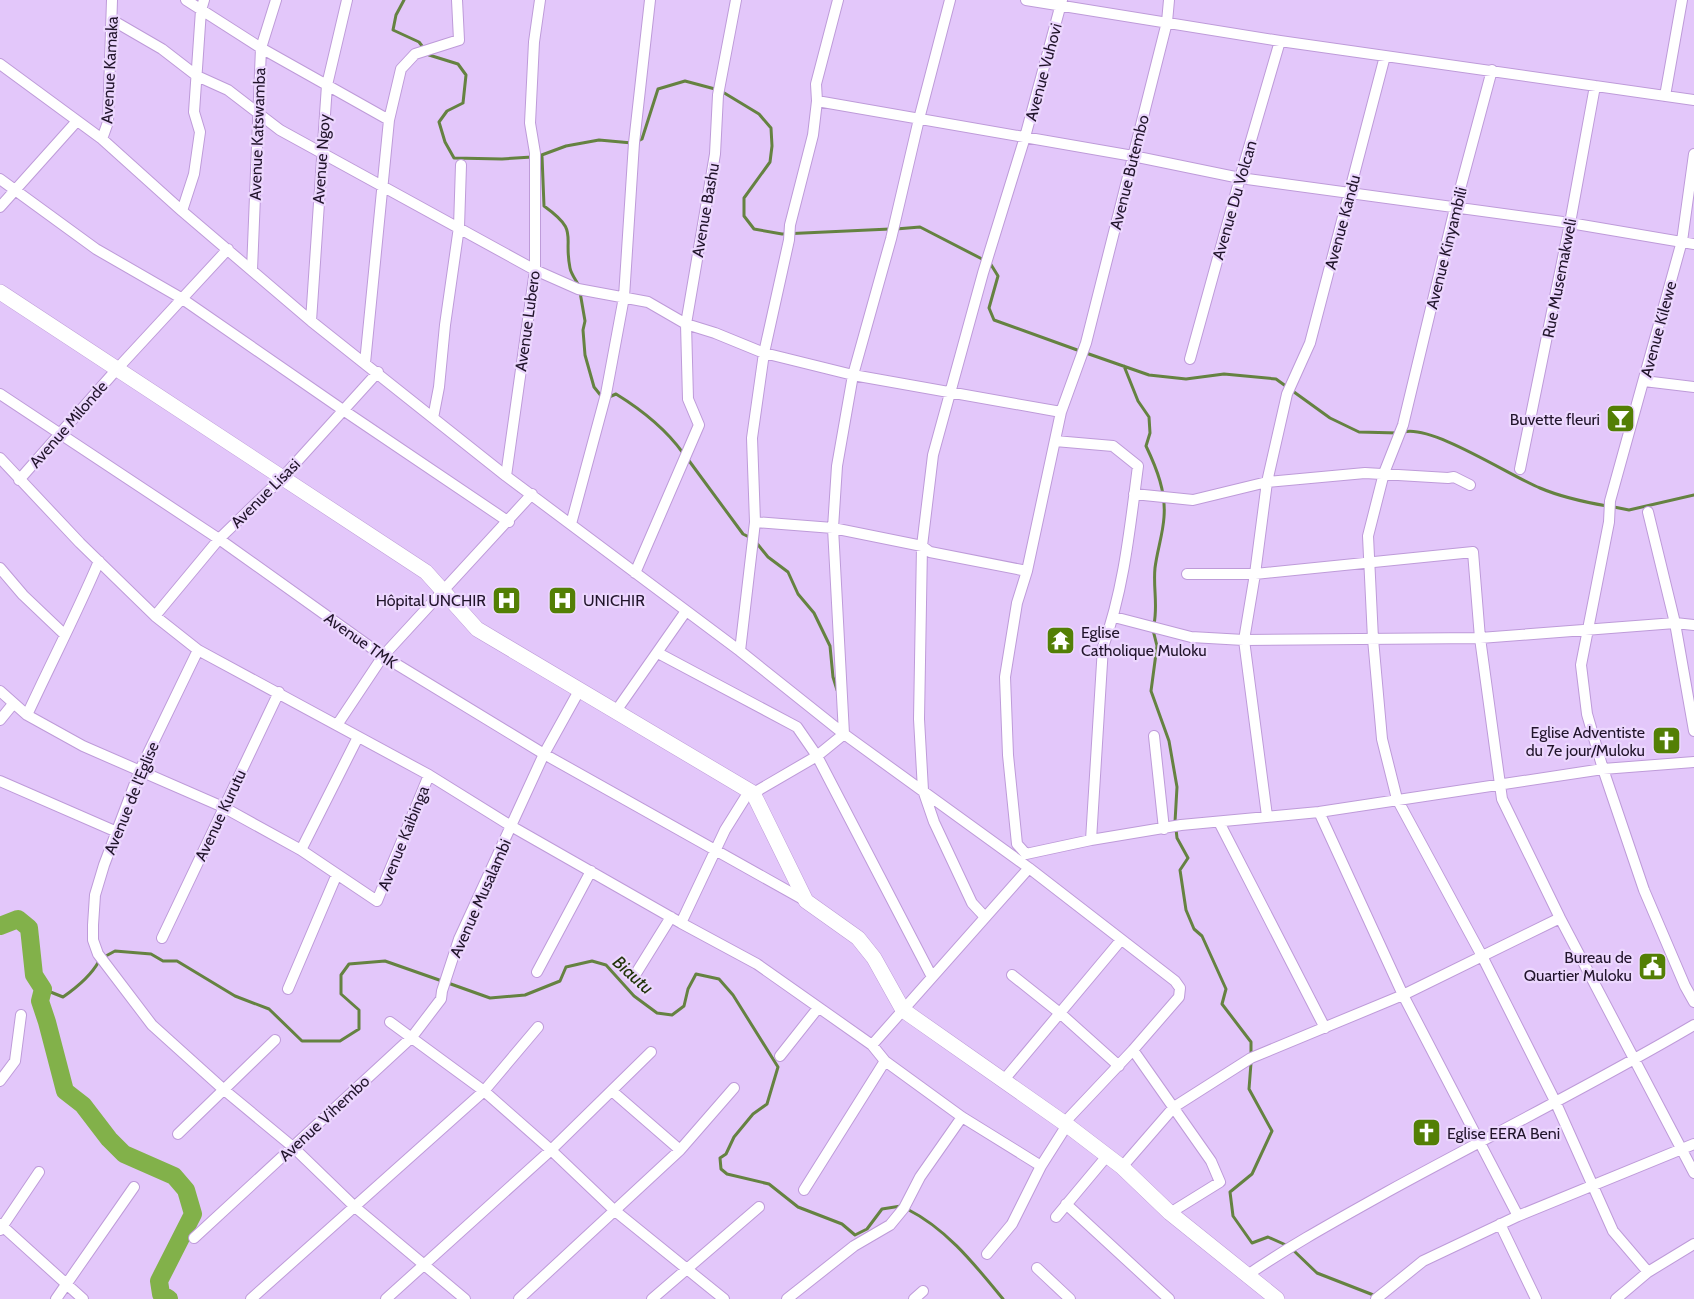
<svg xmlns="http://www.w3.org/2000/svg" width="1694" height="1299" font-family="Cabin,sans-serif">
  <rect width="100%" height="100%" fill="#e3c7fa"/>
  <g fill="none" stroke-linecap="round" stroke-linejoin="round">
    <path stroke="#658241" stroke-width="3" d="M404,0l-8,15 -3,15 26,12 10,13 29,9 8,11 -3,28 -16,8 -8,11 6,20 9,16 48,1 30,-2
      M721,91l38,23 12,14 1,18 -2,16 -26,36v18l10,13 28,5 108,-5
      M638,141l4,-2 16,-50 27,-8 30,8
      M539,156l27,-10 33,-6 33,3
      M542,156l2,50c36,26 19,28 26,62 1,6 6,12 9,18
      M896,229l24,-2 64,33
      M990,263l8,13 -9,32 5,12 86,31
      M580,292l5,29 -2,9 2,25 9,32 8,10
      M1086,353l63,22 37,4 38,-5 52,5 54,39 29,14 39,1
      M1124,366l14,35 11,16 1,16 -4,13c11,23 20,46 18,71 -1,17 -7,34 -9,51 -2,19 3,37 -1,56
      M609,397l7,-3c26,16 49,34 67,59
      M1404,432c29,-7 106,44 136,56 21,9 44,14 67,18
      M687,458l56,76 6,3
      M1614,507l15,3 65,-15
      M755,541l13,16 20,15 10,22 16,19 16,33 3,31 4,13
      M1153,630l4,16 -6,45 18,50 8,46 -2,35
      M1176,829l1,9 11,20 -8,12 6,40 8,19 8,7 24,53 -4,15 29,38v12
      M104,957l11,-6 36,3 12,7h14l58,35 34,13 33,32h38l19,-12v-19l-18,-16v-19l8,-11 36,-3 57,20
      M448,983l42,15 35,-3 35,-14 6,-14 26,-6 14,4 28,31 23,17 15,2 12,-9 4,-17 8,-15 23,5 14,16 45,72 -11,37 -14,10 -19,23 -8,17 -6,4 1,11 6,5 42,10 29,23 44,17 13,11 12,-6 15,-20 19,-3
      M43,989l20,8c13,-9 29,-23 36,-36
      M1251,1063l-2,26 23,42 -20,43 -22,18 3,24 19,27 16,-6 18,8
      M907,1209c40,20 68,56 96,90
      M1292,1249l25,24 59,23"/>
    <path stroke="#82b14a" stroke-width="18" d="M0,926l18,-7 11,9 5,47 9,14 -3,12 7,21 18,69 18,14 26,34 15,15 50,22 12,14 7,24 -34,67 2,13 8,5"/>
    <defs>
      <path id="street" d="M186,0l75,48 128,72
        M1026,0l254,41 414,59
        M112,20l50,29 35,27 31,14 52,40 255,140 43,19 70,13 38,22 29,9 49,20 89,22 208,37
        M0,64l102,75 80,72 129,110 195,155 234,175 104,83 185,134 146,113 5,7 -1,9 -46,53 -69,73
        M1492,70l-37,138 -52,217 -19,48 -16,63 5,103 9,100 15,60 85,157 73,145 58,130 35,41
        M1665,96l17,-96
        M817,101l316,55 107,22 330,45 124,21
        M102,139l6,-17 4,-122
        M1694,154l-12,87 -72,260 -1,21 -28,143 6,49 16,55 41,121 41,96 9,16
        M0,179l96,70 85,49 162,112 166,112
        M0,207l77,-86
        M182,211l12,-37 6,-42 -6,-20 7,-102 3,-10
        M252,270l9,-222 15,-48
        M311,321l16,-236 20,-85
        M1190,359l50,-181 40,-137
        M365,363l24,-243 12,-51 14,-15 44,-14 -2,-40
        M1644,381l50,6
        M0,394l219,145 164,117 161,98 262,147
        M433,418l6,-31 6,-62 14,-98 2,-62
        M1055,441l58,5 25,20c-8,61 -14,123 -35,181l-12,193
        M0,458l80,85 75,73 43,34 231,125 82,51 170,97 76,41 115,81
        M1520,469l50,-246 25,-137
        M506,476l29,-206v-117l-5,-30 4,-81 6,-42
        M19,480l98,-111 111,-120
        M1134,494l59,6 74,-18 98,-9 83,5 6,-1 16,8
        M1648,512l27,111 19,108
        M755,522l78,6 89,18 8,6 97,19
        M571,524l35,-130 18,-97 10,-154 16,-143
        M0,568l23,27 41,39
        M635,573l64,-148 -11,-26 -2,-75 29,-170 3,-59 18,-95
        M1187,574h68l218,-22 7,86 22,161 58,119 134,255
        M155,616l64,-77 63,-61 96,-106
        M1114,617l77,20 53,3 236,-2 195,-15 19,2
        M198,650l-58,120 -36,95 -9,30 -2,30v15l5,14 54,71 71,64 70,58 62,60 110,92
        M740,651l15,-129 -3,-84 12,-85 25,-113 1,-15 23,-90 4,-34 -1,-17 22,-84
        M658,653l139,74 20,29 115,221
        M0,691l27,24 56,31 140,61 78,43 76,51 52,-126
        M616,711l70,-100
        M27,715c24,-52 50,-102 72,-154
        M0,720l13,-16
        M337,725l46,-69 149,-162
        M844,734l-11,-206 4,-62 16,-91 38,-136 28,-120 31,-119
        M1154,736l10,93
        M0,781l117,51
        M1319,812l84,183 115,221
        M1267,816l-23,-176 11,-66 12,-92 20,-88 23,-51 75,-287
        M1219,822l106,206
        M301,850l57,-113
        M1026,854l-9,-10 -9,-89 -3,-78 12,-74 10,-32 34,-159 25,-69 81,-321 2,-22
        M1026,854l65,-14 90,-15 138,-13 284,-43 91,-7
        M985,917l-13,-14 -38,-81 -11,-32 -4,-71 3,-173 11,-91 50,-182 42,-136 37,-137
        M681,923l44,-93 20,-32 72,-42 27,-22
        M162,938l117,-246
        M537,972l54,-101
        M635,975l36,-58
        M1012,975l49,39 58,52
        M288,989l49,-115
        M390,1022l94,69 67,59 63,60 110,89
        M1133,1050l78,111 9,21 -50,31
        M780,1056l38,-48
        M885,1061l77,56 79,49
        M0,1081l15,-20 6,-46
        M1003,1081l118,-141
        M612,1091l68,59
        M178,1134l97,-94
        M1122,1167l52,-60 77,-49 152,-63 157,-77
        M804,1190l81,-129 -13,-16 157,-177
        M1066,1204l103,95
        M1056,1217l51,-61
        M0,1224l83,75
        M1500,1224l36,75
        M0,1230l39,-58
        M194,1238l218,-201 29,-38 1,-8 17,-52 85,-185 36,-65
        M987,1254l25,-30 29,-58 26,-41
        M1037,1268l33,31
        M1246,1276c45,-31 93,-57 141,-84 102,-56 207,-108 307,-167
        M56,1299l78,-112
        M251,1299l233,-208 54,-64
        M386,1299l165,-149 100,-98
        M519,1299l161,-149 54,-62
        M652,1299l107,-92
        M787,1299l67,-53 36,-21 14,-17 16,-31 42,-60
        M914,1299l9,-8
        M1376,1299l47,-38 95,-45 176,-72
        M1616,1299l32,-27 46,-28"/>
      <path id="secondary" d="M0,292l426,280 51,57 276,164 53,108 52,37 16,20 29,52 164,115 55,42 48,46 107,86"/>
    </defs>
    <use href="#street" stroke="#be9bd9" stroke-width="12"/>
    <use href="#secondary" stroke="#be9bd9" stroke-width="16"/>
    <use href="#street" stroke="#fff" stroke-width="10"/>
    <use href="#secondary" stroke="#fff" stroke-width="15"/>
  </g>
  <defs>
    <symbol id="bar-square" viewBox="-11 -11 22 22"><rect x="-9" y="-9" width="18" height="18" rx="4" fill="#537f05" stroke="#ecd7fe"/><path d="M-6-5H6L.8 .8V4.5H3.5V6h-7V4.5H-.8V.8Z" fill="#fff"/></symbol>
    <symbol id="hospital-square" viewBox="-11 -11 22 22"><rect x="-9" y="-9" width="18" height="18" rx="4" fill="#537f05" stroke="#ecd7fe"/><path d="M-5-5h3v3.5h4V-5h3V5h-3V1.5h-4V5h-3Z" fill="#fff"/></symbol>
    <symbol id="temple-square" viewBox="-11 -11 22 22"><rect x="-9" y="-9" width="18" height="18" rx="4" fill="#537f05" stroke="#ecd7fe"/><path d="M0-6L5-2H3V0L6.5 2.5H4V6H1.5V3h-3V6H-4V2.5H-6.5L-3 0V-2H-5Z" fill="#fff"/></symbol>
    <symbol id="church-square" viewBox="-11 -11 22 22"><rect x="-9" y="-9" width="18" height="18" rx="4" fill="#537f05" stroke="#ecd7fe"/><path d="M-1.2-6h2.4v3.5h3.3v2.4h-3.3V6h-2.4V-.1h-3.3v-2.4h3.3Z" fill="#fff"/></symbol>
    <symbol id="civic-square" viewBox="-11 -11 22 22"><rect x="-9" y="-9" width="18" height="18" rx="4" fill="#537f05" stroke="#ecd7fe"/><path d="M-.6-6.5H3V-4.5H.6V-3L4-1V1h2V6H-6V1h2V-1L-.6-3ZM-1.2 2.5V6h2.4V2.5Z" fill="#fff"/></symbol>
  </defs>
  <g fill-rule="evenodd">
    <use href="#bar-square" x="1604" y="402" width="33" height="33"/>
    <use href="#hospital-square" x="490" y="584" width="33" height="33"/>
    <use href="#hospital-square" x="546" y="584" width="33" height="33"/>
    <use href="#temple-square" x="1044" y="624" width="33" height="33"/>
    <use href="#church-square" x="1650" y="724" width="33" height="33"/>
    <use href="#civic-square" x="1636" y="950" width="33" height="33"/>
    <use href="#church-square" x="1410" y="1116" width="33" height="33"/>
  </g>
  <g text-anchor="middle" stroke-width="4.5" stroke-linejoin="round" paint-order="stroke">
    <g font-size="16" fill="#21142b" stroke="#ecd7fe">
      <text transform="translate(109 70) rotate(-87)" y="6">Avenue Kamaka</text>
      <text transform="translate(1043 72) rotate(-75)" y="6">Avenue Vuhovi</text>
      <text transform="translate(257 134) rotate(-88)" y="6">Avenue Katswamba</text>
      <text transform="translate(321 159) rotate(-86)" y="6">Avenue Ngoy</text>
      <text transform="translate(1129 172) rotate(-76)" y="6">Avenue Butembo</text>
      <text transform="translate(1234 200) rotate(-74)" y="6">Avenue Du Volcan</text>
      <text transform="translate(705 210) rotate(-80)" y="6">Avenue Bashu</text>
      <text transform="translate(1342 222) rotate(-75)" y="6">Avenue Kandu</text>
      <text transform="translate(1446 248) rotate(-76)" y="6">Avenue Kinyambili</text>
      <text transform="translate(1559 278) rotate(-79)" y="6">Rue Musemakweli</text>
      <text transform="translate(527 321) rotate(-82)" y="6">Avenue Lubero</text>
      <text transform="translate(1658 329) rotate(-75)" y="6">Avenue Kilewe</text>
      <text transform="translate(68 424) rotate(-49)" y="6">Avenue Milonde</text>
      <text transform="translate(265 493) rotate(-45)" y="6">Avenue Lisasi</text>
      <text transform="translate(361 640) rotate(35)" y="6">Avenue TMK</text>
      <text transform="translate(131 798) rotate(-68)" y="6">Avenue de l'Eglise</text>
      <text transform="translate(220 815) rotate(-65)" y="6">Avenue Kurutu</text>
      <text transform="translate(403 838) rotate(-68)" y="6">Avenue Kaibinga</text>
      <text transform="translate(480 898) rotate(-66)" y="6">Avenue Musalambi</text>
      <text transform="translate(324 1118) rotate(-43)" y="6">Avenue Vihembo</text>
    </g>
    <g font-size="16" fill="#21142b" stroke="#ecd7fe" text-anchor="end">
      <text x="1600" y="425">Buvette fleuri</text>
      <text x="486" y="606">Hôpital UNCHIR</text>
      <text x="583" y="606" text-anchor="start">UNICHIR</text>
      <text x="1081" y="638" text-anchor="start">Eglise<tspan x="1081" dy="18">Catholique Muloku</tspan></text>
      <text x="1645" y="738">Eglise Adventiste<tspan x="1645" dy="18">du 7e jour/Muloku</tspan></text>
      <text x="1632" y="963">Bureau de<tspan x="1632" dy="18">Quartier Muloku</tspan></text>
      <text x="1447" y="1139" text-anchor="start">Eglise EERA Beni</text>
    </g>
    <g font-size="18" font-style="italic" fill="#213409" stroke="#ecd7fe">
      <text transform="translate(633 975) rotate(42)" y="6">Biautu</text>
    </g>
  </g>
</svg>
